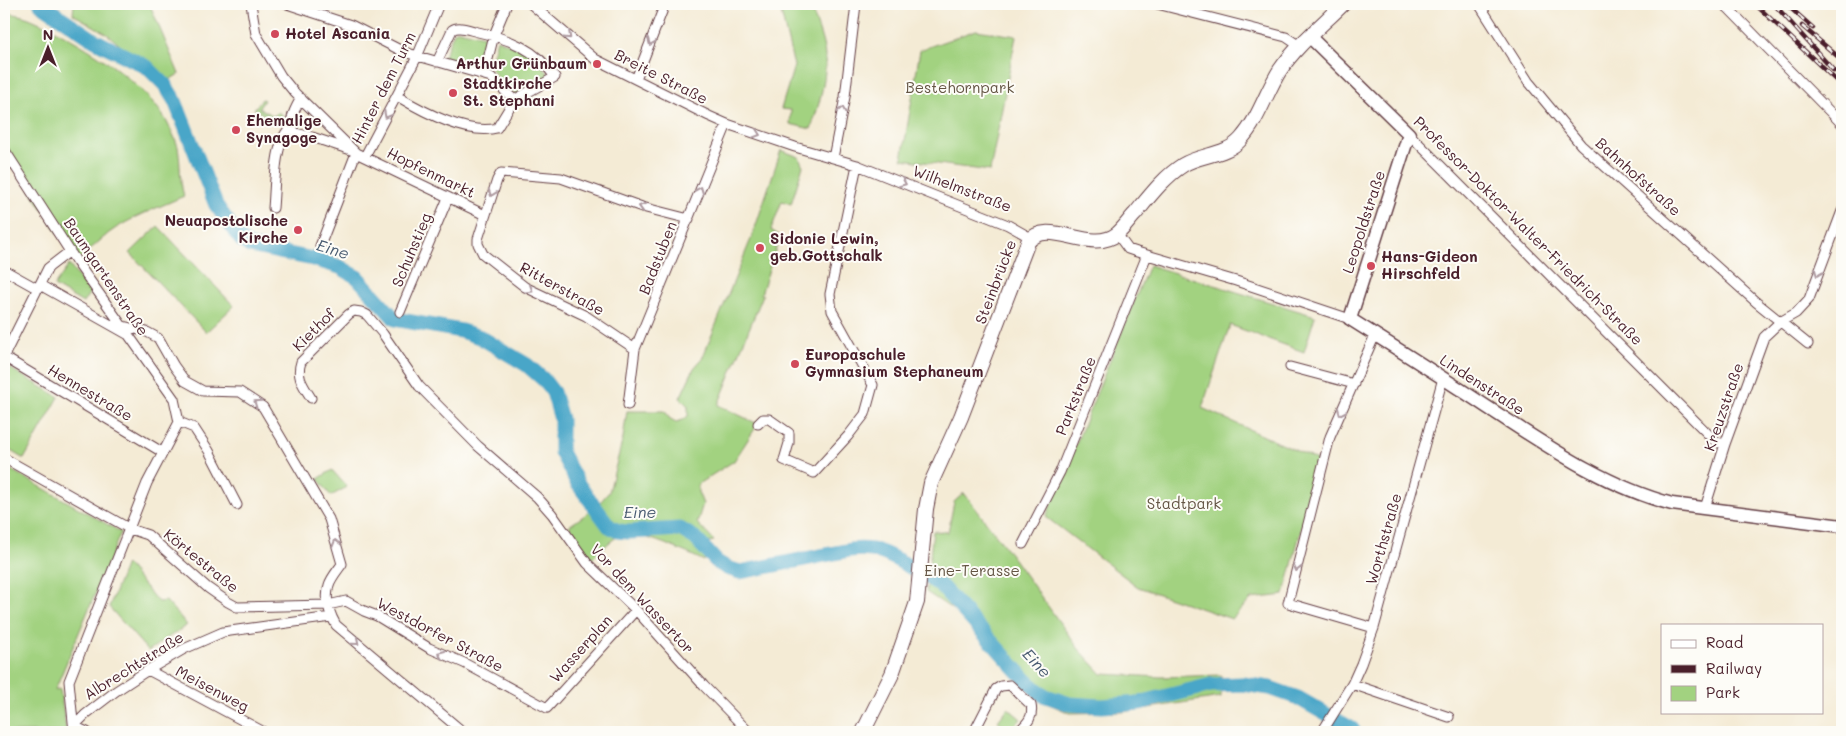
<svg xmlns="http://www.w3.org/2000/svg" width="1846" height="736" font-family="Mali,sans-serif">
  <rect width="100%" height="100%" fill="#fdfcf7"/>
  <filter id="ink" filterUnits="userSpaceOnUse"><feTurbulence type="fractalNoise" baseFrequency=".02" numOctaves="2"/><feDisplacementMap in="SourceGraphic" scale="10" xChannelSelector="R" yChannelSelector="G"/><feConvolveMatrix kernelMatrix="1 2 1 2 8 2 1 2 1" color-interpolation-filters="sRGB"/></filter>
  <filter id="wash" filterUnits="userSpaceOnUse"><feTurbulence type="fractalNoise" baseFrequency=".0096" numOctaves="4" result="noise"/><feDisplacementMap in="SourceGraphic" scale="20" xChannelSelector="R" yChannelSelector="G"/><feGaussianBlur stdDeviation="1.12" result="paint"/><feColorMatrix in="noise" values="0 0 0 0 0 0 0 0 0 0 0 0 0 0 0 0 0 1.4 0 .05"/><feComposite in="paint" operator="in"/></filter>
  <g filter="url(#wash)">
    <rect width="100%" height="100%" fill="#f4ebd5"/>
    <path fill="#a2d280" stroke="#767856" d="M74,4h65l1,3 10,-2 29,69 -15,9 -57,-49 -34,-20z
      M779,4h31c5,16 14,37 15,52 2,24 -7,52 -14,73l-21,-5 1,-14 -10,-1 13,-43z
      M4,11c8,3 17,4 25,7 45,19 119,64 140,108 3,6 7,14 9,21 3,16 1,33 6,49 -22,10 -57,23 -75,37 -11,9 -21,19 -33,28l-72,-112z
      M459,30l29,7 2,4c-4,13 -7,20 -19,28l-29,-8 12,-29z
      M976,30l40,6 -26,135 -88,-12 18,-109z
      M497,39l33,14 21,23 -35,19c-11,-8 -19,-17 -26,-29z
      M262,99l2,1 -5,8 15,8 4,-4 9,8 -2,4 -21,-9 -10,-6z
      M781,150l18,7 4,9 -12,38 -9,-3 -11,29 9,6 -19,58 2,1 -45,110 40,19 -24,37 -36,23v8l5,12 -6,19 17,18 -5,1 -5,19c-16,-8 -65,-30 -81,-27 -8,2 -25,18 -31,25l-23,-33 26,-18 14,-16 14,-54 4,-27h38l4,7 7,4 7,-2 5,-4v-10l-8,-8 14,-30 8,-9 51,-125z
      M158,226l76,80 -28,26 -76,-79z
      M69,265l21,27 -7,11 -29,-17z
      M1149,265l166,51 -11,36 -74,-27 -28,83 117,53 -35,134 -33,4 -19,20 -94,-32 -92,-70z
      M4,365l55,32 -35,62 -20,-12z
      M4,466l117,66 -66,158 5,-1 6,40 -2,3h-60z
      M332,470l15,17 -16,9 -13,-17z
      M964,493l45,59 69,96 24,26 59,3 60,-2v22l-99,15 -52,1 -28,-12 -38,-49 -32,-30 -46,-30 7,-61 15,1 6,-30z
      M126,564l32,38 8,-1 21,24 -39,26 -39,-44z
      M1008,708l13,11 -11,12 -12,-10z"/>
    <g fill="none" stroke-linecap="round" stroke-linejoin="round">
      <path stroke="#49a6c8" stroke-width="15" d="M41,4l53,36 53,27 18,18 10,16 41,104 25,35 9,6 63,13 27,8 17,10 38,42 66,12 19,6 47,28 16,14 10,13 8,27v33l17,32 31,42 9,5 11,1 51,-3 15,9 22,24 10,6 13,4 110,-22c27,-3 38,4 60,17 11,7 21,11 31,19l86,95 16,14 27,9 32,2 37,-3 72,-18 32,-1 27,4 28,10 54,31 2,3"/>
    </g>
  </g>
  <g filter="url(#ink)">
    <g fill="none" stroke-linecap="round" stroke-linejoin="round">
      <defs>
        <path id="street" d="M251,4l5,30 25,42 13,16 62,61 129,62
          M287,4l64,21 53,27 87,25 23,23 41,-23c-19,-28 -45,-38 -77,-45 -9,-2 -19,-7 -26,-2l-15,32
          M531,4l64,55 114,57 18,8 68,23 62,18 151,60 23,13
          M1157,4l129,33 15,10
          M1479,4l49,77 53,64 175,157 52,42
          M1722,4l6,4 114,116
          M484,75l10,-40 13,-31
          M636,79l29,-75
          M397,96c25,15 72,40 100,32l17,-28
          M301,98c-6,11 -14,23 -6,35l17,4 39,13
          M1409,134l307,308 9,2
          M4,149l72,112 98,138 5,23
          M365,156l52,-99 22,-53
          M833,158l12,-61 11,-93
          M273,208c2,-21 1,-68 18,-81
          M1117,234l11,15 9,3 99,29 114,38
          M320,246l36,-93
          M4,270l34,19
          M40,285l87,49
          M400,312l48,-114
          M123,326l24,6 11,6 16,28 11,15 18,10 37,1 23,15 66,112 13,45c-4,6 -11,14 -13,21 -4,13 0,28 7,40l127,107
          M635,349l-49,-33 -61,-29 -42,-33 -5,-10v-5l19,-59 4,-7 60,5 81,29 47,12
          M4,356l44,-88 22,-17
          M4,357l158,95
          M1290,367l64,17
          M311,398c-8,-13 -15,-21 -10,-36l48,-48 5,-3 7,1 6,3 16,19 36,52 59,60 59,51 15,17 35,49 49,47 68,76 45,46
          M628,405l7,-56 92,-225
          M179,422l15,6 15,23 28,54
          M758,424l5,-5h6l20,14v10l-5,17 30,13 34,-37 17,-22 8,-29 -41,-74 -2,-17 27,-129
          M4,458l126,71 18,6 60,53 20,14 9,5 91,-2 18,-4 18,10 13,5 52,32 35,15 83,45 89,-98
          M1705,508l20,-64 39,-107 16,-15 16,-9 13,-14 33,-88
          M1023,544l37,-72 87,-217
          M1374,628l-86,-25 42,-166 45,-102
          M148,670l116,62
          M1352,684l97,33
          M74,732l-5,-51 78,-198 32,-61
          M87,732l-13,-6 12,-12 30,-23 32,-21 36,-21 39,-17 108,-15
          M974,732l22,-43 5,-3 9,-1 21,20c3,13 -5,19 -13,27
          M1322,732l30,-48 9,-20 13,-36 69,-250"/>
        <path id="secondary" d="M1310,37l99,97 -59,185c46,29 92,58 137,88 59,38 117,79 185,97l170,22"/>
        <path id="primary" d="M863,732l29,-58 25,-72 9,-93 5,-26 30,-66 67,-175c20,-26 62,13 89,-8 7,-6 12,-14 18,-20 14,-17 29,-37 48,-49 18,-11 43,-9 58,-26 18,-20 25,-47 39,-69 17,-25 42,-45 63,-66"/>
      </defs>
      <use href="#street" stroke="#643e44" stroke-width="11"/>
      <use href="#secondary" stroke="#643e44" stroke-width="15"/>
      <use href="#primary" stroke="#643e44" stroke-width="16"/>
      <use href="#street" stroke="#fff" stroke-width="9"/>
      <use href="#secondary" stroke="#fff" stroke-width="12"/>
      <use href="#primary" stroke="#fff" stroke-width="14"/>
      <defs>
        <path id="rail" d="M1755,4l87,82
          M1774,4l60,67
          M1786,4l27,24
          M1802,26l40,34"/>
      </defs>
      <use href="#rail" stroke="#4a1f2b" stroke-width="4.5"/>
      <use href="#rail" stroke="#fdfcf7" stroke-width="2.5" stroke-dasharray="8" stroke-linecap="butt"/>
    </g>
    <defs><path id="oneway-chevron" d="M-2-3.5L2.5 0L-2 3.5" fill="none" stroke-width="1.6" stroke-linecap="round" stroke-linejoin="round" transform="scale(1.25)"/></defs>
    <g stroke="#ae9aa0">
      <use href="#oneway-chevron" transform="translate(568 36) rotate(43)"/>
      <use href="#oneway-chevron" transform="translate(651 42) rotate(112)"/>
      <use href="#oneway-chevron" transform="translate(842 110) rotate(-79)"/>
      <use href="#oneway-chevron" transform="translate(387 115) rotate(118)"/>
      <use href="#oneway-chevron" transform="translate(757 134) rotate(19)"/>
      <use href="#oneway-chevron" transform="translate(903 183) rotate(22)"/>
      <use href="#oneway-chevron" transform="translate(700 190) rotate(-68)"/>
      <use href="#oneway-chevron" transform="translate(492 193) rotate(109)"/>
      <use href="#oneway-chevron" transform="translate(642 207) rotate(-164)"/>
      <use href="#oneway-chevron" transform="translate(1818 273) rotate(111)"/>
      <use href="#oneway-chevron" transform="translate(530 290) rotate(31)"/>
      <use href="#oneway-chevron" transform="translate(257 403) rotate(-145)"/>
      <use href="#oneway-chevron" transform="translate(1341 412) rotate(114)"/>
      <use href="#oneway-chevron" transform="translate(336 543) rotate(-106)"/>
      <use href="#oneway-chevron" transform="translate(1297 568) rotate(104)"/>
      <use href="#oneway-chevron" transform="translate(356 642) rotate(41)"/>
      <use href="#oneway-chevron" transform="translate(441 654) rotate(-156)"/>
    </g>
  </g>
  <g fill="#d1495b" stroke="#fdfcf7" stroke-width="2">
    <circle cx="275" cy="34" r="5"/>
    <circle cx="597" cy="64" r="5"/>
    <circle cx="453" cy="93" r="5"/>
    <circle cx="236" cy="130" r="5"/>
    <circle cx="298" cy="230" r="5"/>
    <circle cx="760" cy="248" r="5"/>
    <circle cx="1371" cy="266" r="5"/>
    <circle cx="795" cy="364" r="5"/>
  </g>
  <g text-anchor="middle" stroke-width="4" stroke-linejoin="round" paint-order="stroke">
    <g font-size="15" font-weight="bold" fill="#4a1f2b" stroke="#fdfcf7" text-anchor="start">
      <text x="285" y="39">Hotel Ascania</text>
      <text x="587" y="69" text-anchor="end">Arthur Grünbaum</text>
      <text x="463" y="89">Stadtkirche<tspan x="463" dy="17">St. Stephani</tspan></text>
      <text x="246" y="126">Ehemalige<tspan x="246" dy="17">Synagoge</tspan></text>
      <text x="288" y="226" text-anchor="end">Neuapostolische<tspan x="288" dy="17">Kirche</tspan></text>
      <text x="770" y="244">Sidonie Lewin,<tspan x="770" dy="17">geb.Gottschalk</tspan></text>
      <text x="1381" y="262">Hans-Gideon<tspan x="1381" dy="17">Hirschfeld</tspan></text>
      <text x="805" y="360">Europaschule<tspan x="805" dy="17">Gymnasium Stephaneum</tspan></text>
    </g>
    <g font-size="15" fill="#4a1f2b" stroke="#fdfcf7">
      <text transform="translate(661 77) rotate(27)" y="5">Breite Straße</text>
      <text transform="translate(384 88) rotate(-63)" y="5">Hinter dem Turm</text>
      <text transform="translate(431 173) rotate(26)" y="5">Hopfenmarkt</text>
      <text transform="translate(1638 177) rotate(42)" y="5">Bahnhofstraße</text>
      <text transform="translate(962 189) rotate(21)" y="5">Wilhelmstraße</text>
      <text transform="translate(1364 222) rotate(-72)" y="5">Leopoldstraße</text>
      <text transform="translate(1528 231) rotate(45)" y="5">Professor-Doktor-Walter-Friedrich-Straße</text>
      <text transform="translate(412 250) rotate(-67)" y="5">Schuhstieg</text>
      <text transform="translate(658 258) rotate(-68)" y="5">Badstuben</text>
      <text transform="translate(106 277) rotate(56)" y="5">Baumgartenstraße</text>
      <text transform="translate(996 282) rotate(-69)" y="5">Steinbrücke</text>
      <text transform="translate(562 289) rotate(29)" y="5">Ritterstraße</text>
      <text transform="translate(314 330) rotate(-45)" y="5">Kiethof</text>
      <text transform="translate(1482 385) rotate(33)" y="5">Lindenstraße</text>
      <text transform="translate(90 393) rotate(31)" y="5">Hennestraße</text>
      <text transform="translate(1076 396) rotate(-68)" y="5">Parkstraße</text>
      <text transform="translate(1724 407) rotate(-71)" y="5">Kreuzstraße</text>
      <text transform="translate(1384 539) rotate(-74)" y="5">Worthstraße</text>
      <text transform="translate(201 561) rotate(39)" y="5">Körtestraße</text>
      <text transform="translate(642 599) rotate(47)" y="5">Vor dem Wassertor</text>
      <text transform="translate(440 635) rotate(28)" y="5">Westdorfer Straße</text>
      <text transform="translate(581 649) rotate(-48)" y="5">Wasserplan</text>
      <text transform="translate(134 666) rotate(-32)" y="5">Albrechtstraße</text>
      <text transform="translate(212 689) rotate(28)" y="5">Meisenweg</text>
    </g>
    <g font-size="15" fill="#645544" stroke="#fdfcf7">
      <text x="960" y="93">Bestehornpark</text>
      <text x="1184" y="509">Stadtpark</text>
      <text x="972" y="576">Eine-Terasse</text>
    </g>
    <g font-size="16" font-style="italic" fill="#4a5c72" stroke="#fdfcf7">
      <text transform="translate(333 249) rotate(17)" y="6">Eine</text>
      <text transform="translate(640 512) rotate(-1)" y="6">Eine</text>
      <text transform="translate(1037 663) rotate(47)" y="6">Eine</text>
    </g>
  </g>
  <rect width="1846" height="736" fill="none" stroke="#fdfcf7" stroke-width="20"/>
  <rect x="1661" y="624" width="162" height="90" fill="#fdfcf7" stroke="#b5a4a5"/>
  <rect x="1671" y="640" width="25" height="8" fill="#ffffff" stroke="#b5a4a5"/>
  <text x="1706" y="648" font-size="15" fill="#4a1f2b">Road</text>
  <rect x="1671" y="665" width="25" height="8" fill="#4a1f2b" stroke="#b5a4a5"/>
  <text x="1706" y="674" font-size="15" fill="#4a1f2b">Railway</text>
  <rect x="1671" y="686" width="25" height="15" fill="#a2d280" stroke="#b5a4a5"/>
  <text x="1706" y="698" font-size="15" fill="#4a1f2b">Park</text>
  <g transform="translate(48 48)" stroke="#fdfcf7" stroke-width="4" paint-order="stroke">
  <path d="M0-4L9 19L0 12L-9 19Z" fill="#4a1f2b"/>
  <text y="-8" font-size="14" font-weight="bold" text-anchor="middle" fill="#4a1f2b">N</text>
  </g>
</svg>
